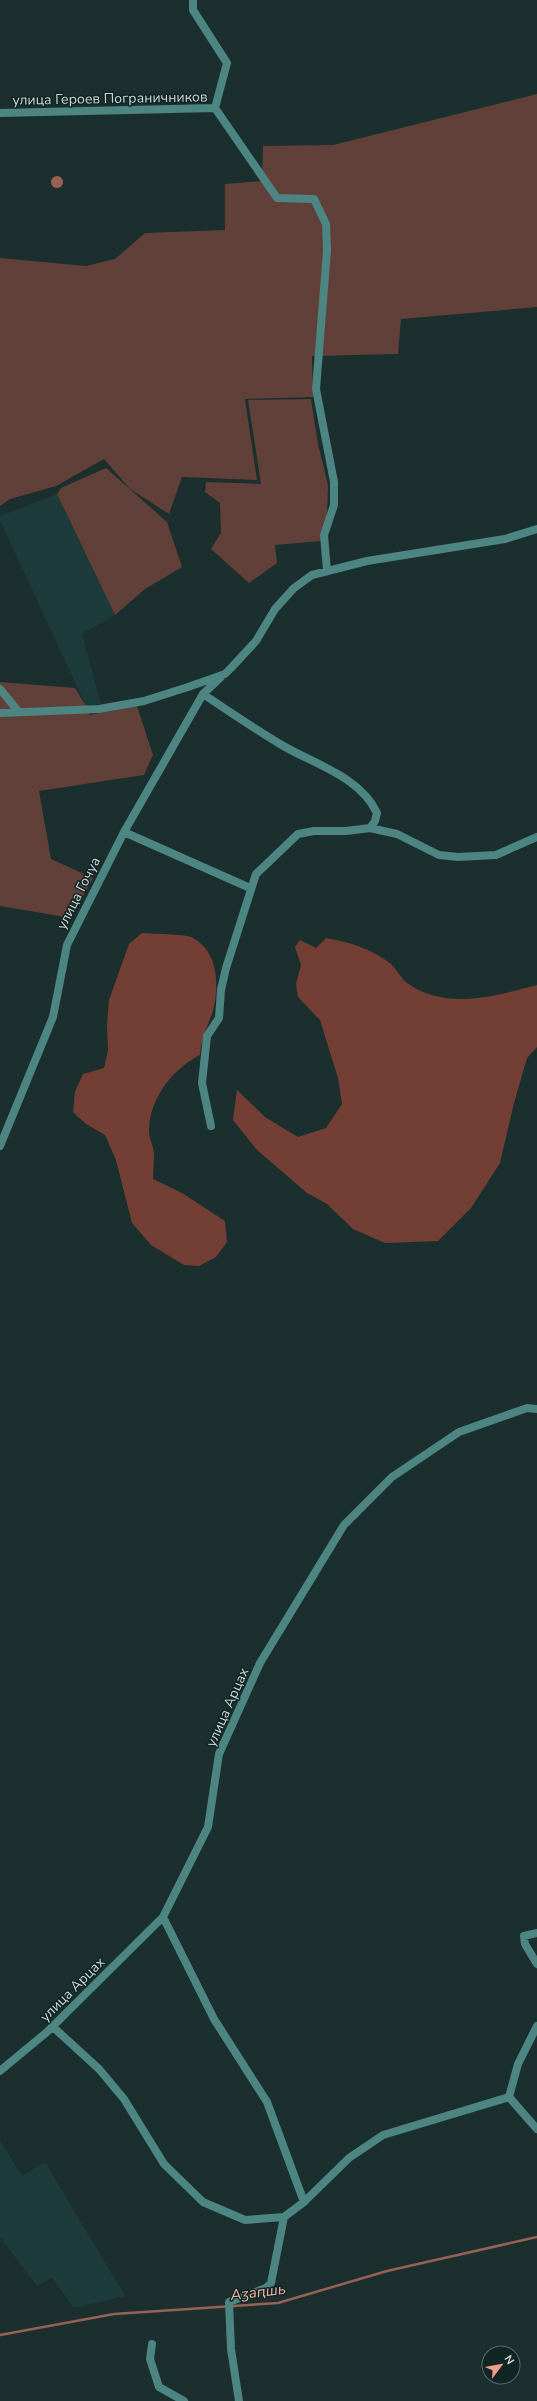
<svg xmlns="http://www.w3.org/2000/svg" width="537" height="2401" font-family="'Nunito Sans',sans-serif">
  <rect width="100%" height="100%" fill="#1a2f2e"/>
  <path fill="#1d3b3a" d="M57,494l58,121 -33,19 19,70 -15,2 -86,-186v-4z
    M0,2140l22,36 23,-14 80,134 -51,12 -22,-30 -15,8 -37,-49z"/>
  <path fill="#614039" d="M537,94v213l-136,12 -3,35 -86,2 1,41 -68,2 12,81 -75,-3 -13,37 -39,-25 -26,-30 -48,27 -46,13 -10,7v-248l86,8 29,-7 30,-26 80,-3v-46l37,-3 1,-35 70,-1z
    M311,399l7,45 10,41 -1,32 -6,24 -46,4 2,18 -28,20 -38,-34 10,-16 -1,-30 -15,-11 1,-10 55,2 -13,-84z
    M106,468l61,54 15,45 -37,22 -30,26 -58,-121 4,-6z
    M0,682l75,6 11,18 3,9 48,-9 16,49 -9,20 -105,16 12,68 42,19 -22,40 -71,-12z"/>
  <path fill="#733f35" d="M142,933c11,1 41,1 49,4 28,13 29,51 21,77 -5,14 -11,25 -12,41 -28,14 -52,45 -51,78 1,8 5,14 5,22 0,8 -1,16 -1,24l29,14 43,28 2,21 -11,15 -17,9 -15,-1 -33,-20 -19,-22 -16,-63 -11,-25 -19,-11 -13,-12 2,-20 8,-18 21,-6 4,-17 -1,-26 2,-25 20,-56z
    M326,938c24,4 46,11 65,26 6,6 10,14 16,19 39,28 88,13 130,2v62l-10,11 -13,45 -14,60 -29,45 -33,33 -53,2 -32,-14 -26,-25 -20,-11 -50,-43 -24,-30 4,-30 28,27 33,20 28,-9 16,-24 -4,-26 -18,-58 -22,-23 -2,-13 5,-19 -6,-18 5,-7 16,8z"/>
  <path fill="#986156" d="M51 182a6 6 0 1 1 12 0a6 6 0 1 1-12 0Z"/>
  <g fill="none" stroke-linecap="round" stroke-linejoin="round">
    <path stroke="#986156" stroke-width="2.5" d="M0,2335l114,-21 164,-11 109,-32 150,-34"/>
    <path stroke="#4c8582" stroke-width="8" d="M193,0v10l34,53 -12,45
      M0,113l215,-5 62,90 37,1 12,25 1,27 -11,138 18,93v23l-10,30 3,36
      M0,689l18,22
      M203,694c25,17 51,34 77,50 33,20 80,32 97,69l-2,8 -5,7 -24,3h-32l-16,3 -42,40 -30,94 -5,22 -2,28 -12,18 -5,47 9,43
      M0,713l99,-4 45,-8 44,-14 37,-13 6,-6 25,-27 19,-32 19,-21 18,-13 55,-14 138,-22 32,-10
      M370,828l27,6 42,21 19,2 38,-2 41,-18
      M124,832l126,56
      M0,1146l53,-129 14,-72 57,-113 79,-138 19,-18
      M163,1917l51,102 53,83 37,100
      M537,1933l-13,3 1,8 12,20
      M52,2026l47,43 25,30 40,65 39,38 42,18 39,-3 20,-15 45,-44 34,-23 126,-38
      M0,2071l47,-39 116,-115 45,-90 11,-73 41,-91 84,-138 48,-48 67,-45 68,-24 10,1
      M509,2097l9,-33 19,-38
      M509,2097l28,32
      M152,2344l-2,15 9,28 25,14
      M239,2401l-8,-52 -2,-47 37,-14 5,-5 13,-66"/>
  </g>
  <g text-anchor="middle" stroke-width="3" stroke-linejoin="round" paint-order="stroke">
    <g font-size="14" fill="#cbd7d6" stroke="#112524">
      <text transform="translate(110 98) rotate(-1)" y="5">улица Героев Пограничников</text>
      <text transform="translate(78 893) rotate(-63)" y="5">улица Гочуа</text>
      <text transform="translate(227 1707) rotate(-66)" y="5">улица Арцах</text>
      <text transform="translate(72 1989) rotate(-45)" y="5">улица Арцах</text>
    </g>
    <g font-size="15" font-style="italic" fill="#f7b2a4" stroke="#112524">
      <text transform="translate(258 2292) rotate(-7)" y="5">Аӡаԥшь</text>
    </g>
  </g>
  <g transform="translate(501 2365) rotate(58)"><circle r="19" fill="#112524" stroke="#5b6c6b"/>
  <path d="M0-3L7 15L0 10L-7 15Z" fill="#f49d8c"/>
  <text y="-6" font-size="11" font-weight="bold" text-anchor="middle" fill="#cbd7d6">N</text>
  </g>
</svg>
